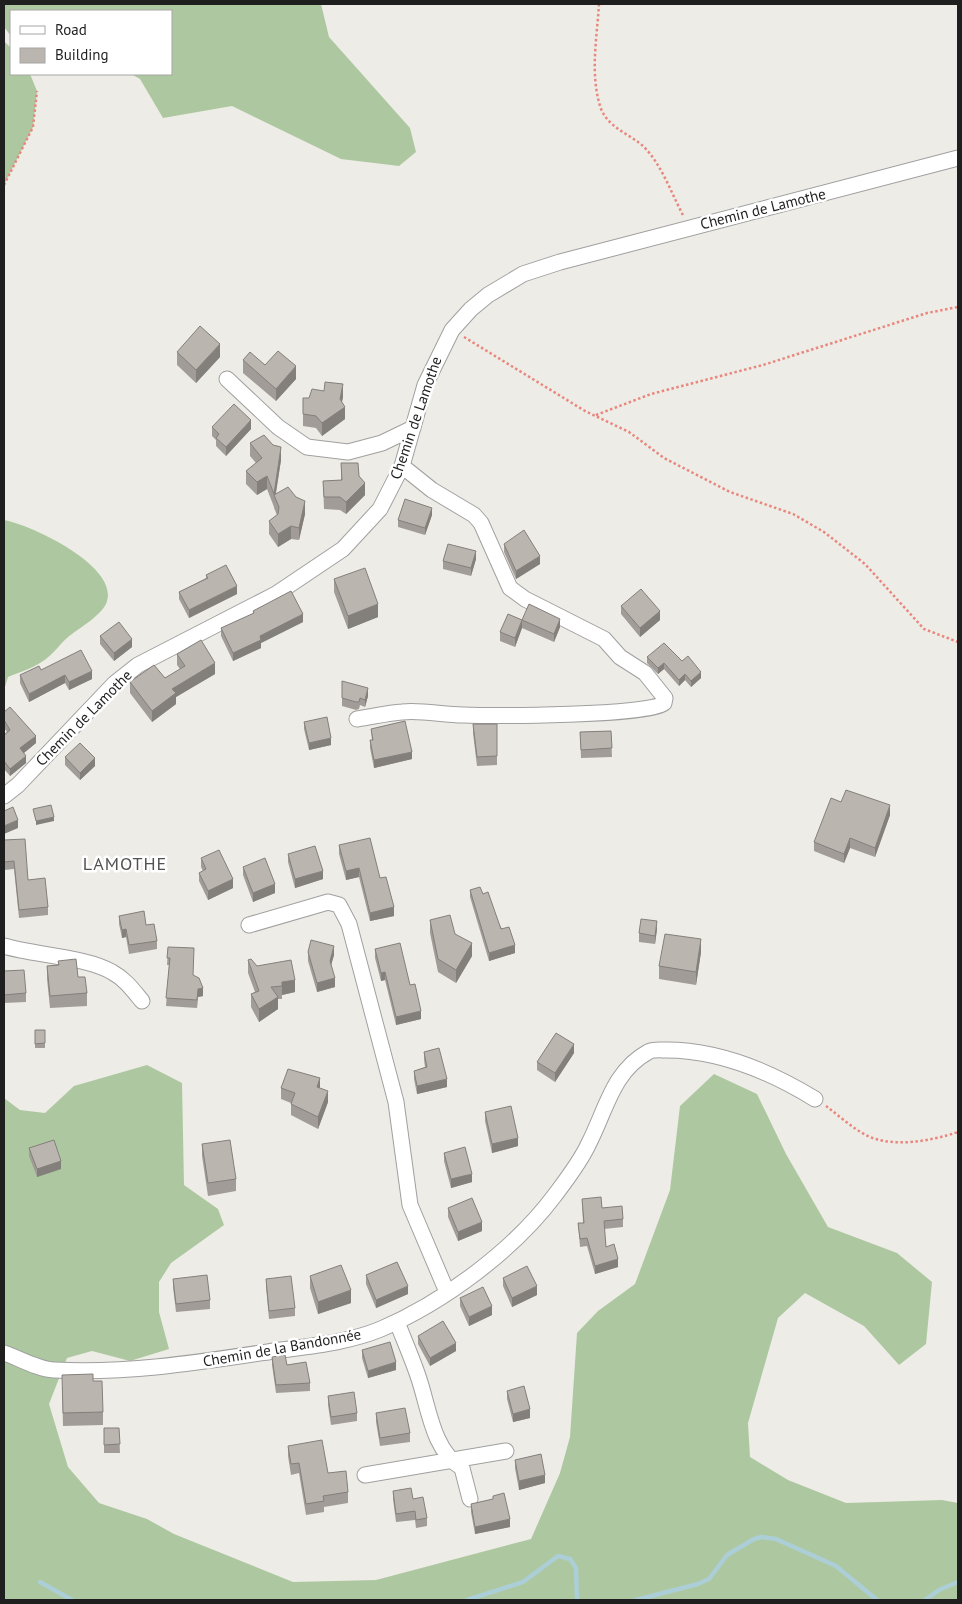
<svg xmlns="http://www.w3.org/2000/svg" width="962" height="1604" font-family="'PT Sans',sans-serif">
  <rect width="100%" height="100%" fill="#eeece6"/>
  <path fill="#adc8a0" d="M4,4h317l8,33 81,91 6,24 -17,14 -58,-7 -109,-53 -69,12 -23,-39 -9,-5h40v-63h-160v25l-7,-9z
    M4,41l7,7v26h19l7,17 -4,36 -29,58z
    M4,520c28,5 114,46 103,81 -3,13 -29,28 -39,36 -8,7 -14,16 -22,22 -10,8 -26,13 -38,18l-4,13z
    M147,1065l35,18 2,102 34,24 6,16 -53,38 -12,19v30l10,37 -39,12 -38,-10 -25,7 -18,46 19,63 31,36 48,16 27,15 119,48 83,-2 155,-41 29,-66 10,-36 7,-104 21,-22 37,-27 35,-94 10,-84 34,-32 43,20 29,60 42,73 69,26 35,29 -6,62 -27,21 -35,-39 -59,-33 -27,25 -30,105 2,34 38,23 58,23 96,-3 16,3v97h-954v-502l16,12 25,3 29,-27z"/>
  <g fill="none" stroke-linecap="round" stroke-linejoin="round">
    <path stroke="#acced6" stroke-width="4.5" d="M40,1582l32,18
      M467,1600l56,-18 35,-26 12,3 6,9 1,32
      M636,1600l62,-16 11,-5 18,-24 27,-16 8,-2 14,2 60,27 41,34
      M925,1600l14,-10 19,-8"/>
    <defs>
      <path id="minor" d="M227,379l51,48 29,20 41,5 34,-9 31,-15
        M357,719c15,-2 30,-6 45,-7 21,-2 41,3 61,3 27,1 189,1 201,-12l1,-5 -20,-25 -25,-16 -16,-18 -79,-40 -15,-11 -29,-65 -7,-8 -42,-25 -30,-24
        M4,796l14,-11 96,-101 24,-19 138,-71 67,-45 37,-40 22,-43 23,-81 27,-55 19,-21 17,-14 35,-21 37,-12 398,-104
        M249,925l79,-23 11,3 10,19 47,178 14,103 37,87
        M4,946c30,9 83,11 108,26 13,7 21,18 30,29
        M397,1322c7,18 15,36 21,54 11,31 14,74 44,92l8,31
        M4,1353c15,5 33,16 50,17 73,4 147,-8 220,-19 36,-5 73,-8 107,-22 63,-27 133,-79 174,-134 12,-16 26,-34 34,-52 17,-33 24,-72 59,-91 5,-3 12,-2 18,-2 53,0 105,22 149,49
        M365,1475l141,-24"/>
    </defs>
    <use href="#minor" stroke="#a0a0a0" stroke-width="17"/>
    <path stroke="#e8877e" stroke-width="2.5" stroke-dasharray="2.5 2.5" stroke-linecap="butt" d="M599,4c-2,34 -9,68 1,102 7,22 29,27 44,41 18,18 28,48 40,70
      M4,185l29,-58 4,-36
      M464,337l121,74 44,21 35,26 66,34 63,22 31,18 41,32 59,65 34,13
      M596,415l55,-21 112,-29 164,-52 31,-6
      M826,1106c12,9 24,20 38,28 26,15 67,7 94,-2"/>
    <use href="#minor" stroke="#fff" stroke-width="15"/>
  </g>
  <path fill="#a19c97" d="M177,352l43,5 -24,26 -19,-18z
    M243,360l22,5 31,14 -20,22 -33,-28z
    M343,397l-1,5 3,17 -23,17 -6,-8 -13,-2v-12z
    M212,427l39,2 -25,27 -10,-10v-6l-4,-4z
    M250,443l31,17 -5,34 29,20 -6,26 -8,-1 -13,8 -9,-13v-13l8,-6 -3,-7v-3v2l-7,-18 -10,6 -11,-11v-13l10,-8 -6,-7z
    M341,463l18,13 6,19 -19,19 -6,-4 -16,-1 -1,-28 18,-1z
    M432,515l-7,20 -27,-8v-7z
    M504,544l36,20 -24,15 -12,-27z
    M476,559l-5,17 -28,-7v-8z
    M206,575l31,19 -48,24 -10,-19v-7l27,-14z
    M334,579l44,38 -30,12 -14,-37z
    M621,606l39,14 -20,17 -19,-23z
    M253,611l50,11 -42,21v5l-28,13 -12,-25v-8l32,-14z
    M522,620l38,7 -6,15 -32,-14z
    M522,628l-7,19 -15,-6v-9z
    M100,636l32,11 -18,14 -14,-17z
    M177,654l38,20 -39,23v7l-24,18 -22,-29v-11l35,-4 15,-9 -3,-4z
    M647,657l35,4 19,17 -10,9 -6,-7 -6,6 -15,-17 -6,5 -11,-11z
    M41,670l51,9 -23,11 -4,-7 -36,19 -9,-19v-8z
    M342,681l26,15 -3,11 -5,-2 -1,4 -3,1 -14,-4z
    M4,712l32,31 -12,10 2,10 -16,13 -6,-7v-34l3,-3 -3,-4z
    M304,722l27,23 -22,5 -5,-21z
    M473,724h24v41l-20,1 -4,-33z
    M371,729l41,30 -38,9 -4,-20v-8h2z
    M611,731l1,26 -31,1 -1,-26z
    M65,757l30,9 -15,14 -15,-15z
    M841,802l49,13 -15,42 -25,-9 -6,15 -30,-12v-9z
    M4,840l24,40 20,27v8l-29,3 -5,-49 -10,1z
    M339,845l41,33 14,38 -24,5 -11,-44 -13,3 -7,-26z
    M288,854l35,25 -28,9 -7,-26z
    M201,858l32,30 -25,12 -9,-19v-8l4,-2 -2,-4z
    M243,867l32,26 -22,9 -10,-27z
    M470,890l13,4 32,59 -26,8 -19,-64z
    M119,916l27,9 11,16v8l-28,5 -3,-17 -4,1 -3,-14z
    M430,920l25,14 17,22 -16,27 -18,-11 -8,-39z
    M657,929l-2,15 -16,-2v-9z
    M168,947l25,28 10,21 -5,1 -1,11 -31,-2 3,-41h-2z
    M375,949l46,70 -25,6 -11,-45 -4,1 -6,-23z
    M308,952l26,3 -3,10 4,22 -18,5 -9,-31z
    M701,952l-5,33 -37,-6v-13z
    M248,960l47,32 -13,3v4h-4v10l-19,13 -8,-15v-13l4,-2 -7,-19z
    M58,961l29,32v13l-37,2 -3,-29v-13l11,-1z
    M4,971l22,22v9l-22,1z
    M35,1030h10v18h-10z
    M424,1052l23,35 -30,7 -3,-15v-8l11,-4 -1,-7z
    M574,1053l-19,29 -18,-12v-8z
    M281,1088h39l8,14 -10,27 -27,-14v-12l-10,-4z
    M485,1112l33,34 -26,7 -7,-32z
    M202,1144l34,35v12l-28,5 -6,-40z
    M29,1148l32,21 -24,8 -8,-21z
    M444,1153l28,29 -21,6 -7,-27z
    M582,1199l20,9 21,11v8l-19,2 2,18 12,20 -23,7 -8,-28 -7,1 -2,-24h5z
    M448,1208l34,23 -24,10 -10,-24z
    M366,1275l42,19 -32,14 -10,-24z
    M310,1276l41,27 -33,11 -8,-26z
    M503,1278l34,17 -25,12 -9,-21z
    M173,1279l37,21v9l-34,3 -3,-25z
    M266,1279l29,29v8l-26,3 -3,-32z
    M460,1298l32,17 -23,11 -9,-20z
    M418,1336l38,15 -26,15 -12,-22z
    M362,1350l34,20 -28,8 -6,-20z
    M272,1357l15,8 23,18v8l-34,2 -4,-28z
    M93,1381l10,31v13l-40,1 -1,-39z
    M507,1391l23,27 -17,4 -6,-23z
    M328,1396l29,17v8l-26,4 -3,-20z
    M376,1413l34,20v9l-30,4 -4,-24z
    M104,1428h15l1,25h-16z
    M288,1446l40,27 20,19v11l-24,4v5l-18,3 -7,-42 -8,2 -3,-19z
    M515,1460l30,23 -26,7 -4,-22z
    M393,1491l20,8 14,19v8l-11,2 -1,-8 -19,2 -3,-23z
    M493,1496l17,31 -35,7 -4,-22v-8l22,-5z"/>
  <path fill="#837f7b" d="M220,344v13l-24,26v-13z
    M296,366v13l-20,22v-12z
    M343,384v13l-3,13 5,-3v12l-23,17v-13l18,-24z
    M251,420v9l-25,27v-9z
    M281,447v13l-6,37 -1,-2v12v-13z
    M267,476v13l-10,6v-13z
    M365,483v12l-19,19v-12z
    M305,501v13l-6,26v-12z
    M432,508v7l-7,20v-7z
    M291,526v13l-13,8v-13z
    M476,551v8l-5,17v-8z
    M540,556v8l-24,15v-8z
    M237,586v8l-48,24v-8z
    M378,604v13l-30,12v-13z
    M660,611v9l-20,17v-9z
    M303,614v8l-42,21v5l-28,13v-8l27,-17z
    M560,619v8l-6,15v-8z
    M522,620v8l-7,19v-9z
    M132,639v8l-18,14v-8z
    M215,663v11l-39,23v7l-24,18v-11l20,-22z
    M664,663v6l-6,5v-6z
    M92,671v8l-23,11v-8z
    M701,672v6l-10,9v-6z
    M685,674v6l-6,6v-6z
    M65,675v8l-36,19v-8z
    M368,688v8l-3,11v-7z
    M36,736v7l-16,13v-8z
    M331,738v7l-22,5v-7z
    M412,752v7l-38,9v-8z
    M26,756v7l-16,13v-7z
    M95,758v8l-15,14v-7z
    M890,805v10l-15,42v-9z
    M54,817v4l-18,4v-4z
    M18,820v8l-14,6v-8z
    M850,838v10l-6,15v-9z
    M359,868v9l-13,3v-9z
    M323,871v8l-28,9v-9z
    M233,879v9l-25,12v-9z
    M275,884v9l-22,9v-9z
    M394,907v9l-24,5v-8z
    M657,921v8l-2,15v-8z
    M126,929v8l-4,1v-8z
    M701,939v13l-5,33v-13z
    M472,943v13l-16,27v-13z
    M515,945v8l-26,8v-8z
    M334,946v9l-4,14v-8z
    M385,972v8l-4,1v-8z
    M335,978v9l-18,5v-9z
    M295,980v12l-13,3v-13z
    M203,988v8l-5,1 -1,11 1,-19z
    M278,997v12l-19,13v-13z
    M421,1011v8l-25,6v-8z
    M574,1044v9l-19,29v-9z
    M320,1078v12l-3,-3z
    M447,1079v8l-30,7v-8z
    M328,1091v11l-10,27v-12z
    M518,1138v8l-26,7v-9z
    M61,1161v8l-24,8v-8z
    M472,1174v8l-21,6v-9z
    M482,1222v9l-24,10v-9z
    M618,1259v8l-23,7v-8z
    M408,1286v8l-32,14v-8z
    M537,1286v9l-25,12v-9z
    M351,1290v13l-33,11v-12z
    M492,1306v9l-23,11v-9z
    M456,1343v8l-26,15v-8z
    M396,1362v8l-28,8v-7z
    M530,1409v9l-17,4v-8z
    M545,1475v8l-26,7v-9z
    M510,1519v8l-35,7v-7z"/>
  <path fill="#bbb5b0" stroke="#837f7b" d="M200,326l20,18 -24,26 -19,-18z
    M278,351l18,15 -20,23 -33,-29 7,-8 15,13z
    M325,382l18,2 -3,15 5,8 -23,16 -6,-7 -13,-2v-16h6l3,-9 12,2z
    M234,404l17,16 -25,27 -10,-9 3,-4 -7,-7z
    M264,435l9,10 8,2 -7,47 -7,-18 -10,6 -11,-11 16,-13 -12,-15z
    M341,463h17l1,13 6,7 -19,19 -6,-5h-16l-1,-16 19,-1z
    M288,487l8,10 9,4 -6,27 -8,-2 -13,8 -9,-13 9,-7 1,-7 -5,-12z
    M405,499l27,9 -7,20 -27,-8z
    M524,530l16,26 -24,15 -12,-27z
    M448,544l28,7 -5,17 -28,-7z
    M226,565l11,21 -48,24 -10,-18 29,-14 -2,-3z
    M365,568l13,36 -30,12 -14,-37z
    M641,589l19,22 -20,17 -19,-22z
    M291,591l12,23 -43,22 1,4 -28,13 -12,-25 33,-15 -1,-2z
    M529,604l31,15 -6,15 -32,-14z
    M508,614l14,6 -7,18 -15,-6z
    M119,622l13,17 -18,14 -14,-17z
    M201,640l14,23 -43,26 4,4 -24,18 -22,-29 24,-17 11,13 20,-12 -8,-12z
    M664,643l18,18 6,-5 13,16 -10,9 -6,-7 -6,6 -15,-17 -6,5 -11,-11z
    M81,650l11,21 -23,11 -4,-7 -36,19 -9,-19 19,-9 2,4z
    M342,681l26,7 -3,12 -5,-2 -1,4h-3l-14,-4z
    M10,707l26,29 -16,12 6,8 -16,13 -6,-8v-26l6,-5 -6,-10v-8z
    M327,717l4,21 -22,5 -5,-21z
    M405,721l7,31 -38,8 -4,-20h3l-2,-11z
    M473,724h24v32l-20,1z
    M611,731l1,17 -31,2 -1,-18z
    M80,743l15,15 -15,15 -15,-16z
    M846,790l44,15 -15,43 -25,-10 -6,16 -30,-12 17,-44 10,4z
    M51,805l3,12 -18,4 -3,-12z
    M13,807l5,13 -14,6v-15z
    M370,838l10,40 6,-1 8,30 -24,6 -11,-45 -13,3 -7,-26z
    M25,839l3,41 17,-2 3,29 -29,3 -5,-49 -10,1v-22z
    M315,846l8,25 -28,8 -7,-25z
    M219,850l14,29 -25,12 -9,-18 7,-4 -5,-11z
    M265,858l10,26 -22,9 -10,-26z
    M480,887l3,7 5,-2 13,37 8,-2 6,18 -26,8 -19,-63z
    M144,911l2,14 8,-1 3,17 -28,4 -3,-16 -4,1 -3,-14z
    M450,915l5,19 17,9 -16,27 -18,-11 -8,-39z
    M641,919l16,2 -2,15 -16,-3z
    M665,934l36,5 -5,33 -37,-6z
    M311,940l23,6 -4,15 5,17 -18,5 -9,-31z
    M400,943l10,42 5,-1 6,27 -25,6 -11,-45 -4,1 -6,-24z
    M168,947l26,1 -1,27 6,3 4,10 -5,1 -1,11 -31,-2 4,-40h-3z
    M76,959l2,18h7l2,16 -37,3 -3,-30 12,-1 -1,-4z
    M251,959l6,7 34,-6 4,20 -13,2v4l-11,1 7,10 -19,12 -8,-15 8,-3 -11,-31z
    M24,970l2,23 -22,2v-24z
    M35,1030h10v13l-10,1z
    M556,1033l18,11 -19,29 -18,-11z
    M439,1048l8,31 -30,7 -3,-15 13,-4 -3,-15z
    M288,1069l32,9 -3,9 11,4 -10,26 -27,-13 4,-11 -14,-5z
    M511,1106l7,32 -26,6 -7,-32z
    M54,1140l7,21 -24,8 -8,-21z
    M230,1140l6,39 -28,4 -6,-39z
    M465,1147l7,27 -21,5 -7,-26z
    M601,1197l1,11 20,-2 1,13 -19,2 2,26 8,-3 4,15 -23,7 -8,-28 -7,1 -2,-16h6l-2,-24z
    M472,1198l10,24 -24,10 -10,-24z
    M397,1262l11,24 -32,14 -10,-25z
    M341,1265l10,25 -33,12 -8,-26z
    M527,1266l10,20 -25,12 -9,-20z
    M207,1275l3,25 -34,4 -3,-25z
    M291,1276l4,32 -26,3 -3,-32z
    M483,1287l9,19 -23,11 -9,-19z
    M443,1321l13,22 -26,15 -12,-22z
    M390,1342l6,20 -28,9 -6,-21z
    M285,1355l2,10 19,-3 4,21 -34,2 -4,-28z
    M93,1374v7h9l1,31 -40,1 -1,-38z
    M524,1386l6,23 -17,5 -6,-23z
    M354,1392l3,21 -26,4 -3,-21z
    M405,1408l5,25 -30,5 -4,-25z
    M104,1428h15l1,16 -16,1z
    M322,1440l6,33 18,-2 2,21 -25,4 1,5 -18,3 -7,-41 -8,1 -3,-18z
    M541,1454l4,21 -26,6 -4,-21z
    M411,1488l2,11 10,-2 4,21 -11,2 -1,-9 -19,3 -3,-23z
    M504,1493l6,26 -35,8 -4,-23 22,-5v-3z"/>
  <g text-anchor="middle" stroke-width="5" stroke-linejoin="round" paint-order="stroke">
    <g font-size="15" fill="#1f1f1f" stroke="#fff">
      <text transform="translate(763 209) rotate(-14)" y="5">Chemin de Lamothe</text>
      <text transform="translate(416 418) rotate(-71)" y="5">Chemin de Lamothe</text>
      <text transform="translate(84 718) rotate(-45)" y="5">Chemin de Lamothe</text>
      <text transform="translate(282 1348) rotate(-10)" y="5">Chemin de la Bandonnée</text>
    </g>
    <g font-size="18" letter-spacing="1" fill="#525252" stroke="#fff">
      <text x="125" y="870">LAMOTHE</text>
    </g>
  </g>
  <rect width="962" height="1604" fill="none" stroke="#1f1f1f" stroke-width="10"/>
  <rect x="10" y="10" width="162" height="65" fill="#ffffff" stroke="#a5a5a5"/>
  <rect x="20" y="26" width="25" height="8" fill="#ffffff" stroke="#a5a5a5"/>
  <text x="55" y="35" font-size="15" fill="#1f1f1f">Road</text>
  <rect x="20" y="48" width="25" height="15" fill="#bbb5b0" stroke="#a5a5a5"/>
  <text x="55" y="60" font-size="15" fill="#1f1f1f">Building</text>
</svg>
